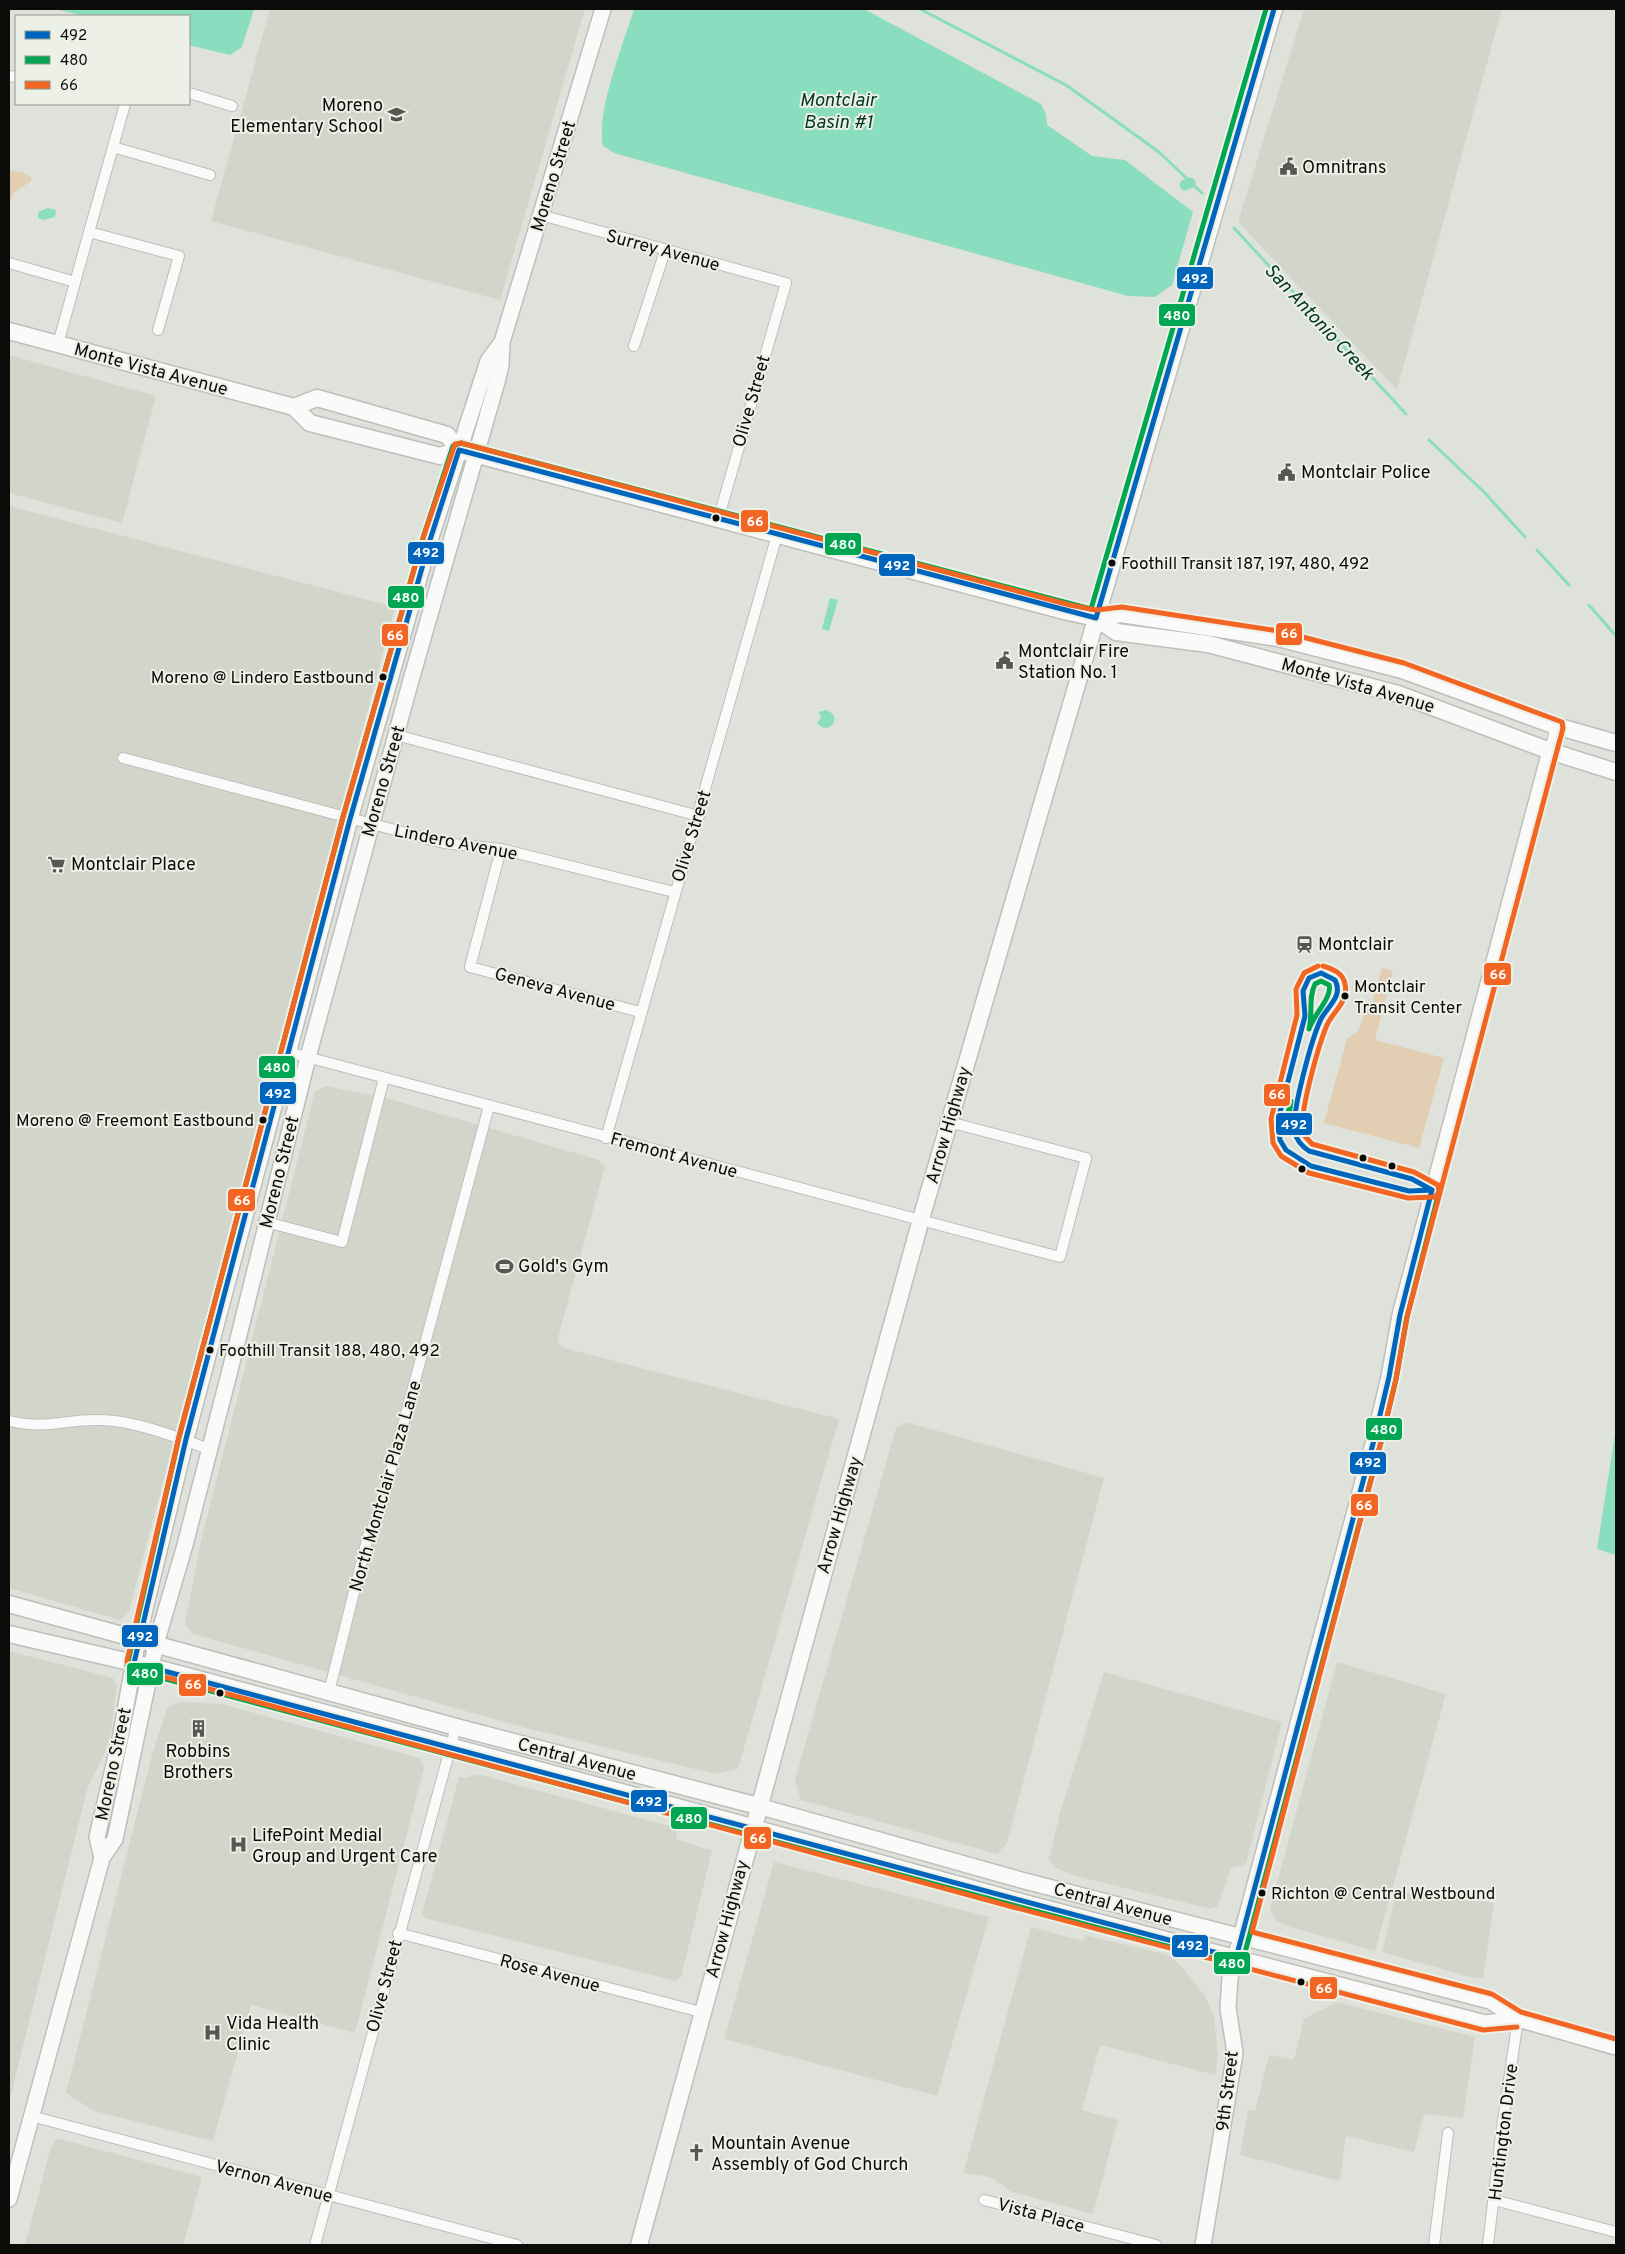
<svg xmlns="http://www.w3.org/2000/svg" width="1625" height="2254" font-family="Overpass,sans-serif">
  <rect width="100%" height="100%" fill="#dfe1db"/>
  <path fill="#d2d6ca" d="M270,9h315l-85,291 -289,-79z
    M1304,9h198l-105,381 -159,-168z
    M9,355l147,41 -34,127 -113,-30z
    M9,506l386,101 -266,1004 -9,9 -111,-32z
    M326,1086l60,12 213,62 6,6 -48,175 7,7 275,71 -101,350 -23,5 -189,-46 -333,-94 -8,-10 15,-79 115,-454z
    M906,1422l198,56 -97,365 -10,11 -196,-54 -6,-20 101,-352z
    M9,1651l104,27 4,6 -6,47 -6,22 -17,33 -79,316z
    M1337,1662l109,32 -71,257 -85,-24 -14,-6 -6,-12z
    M1104,1672l178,50 -36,142 -15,4 -13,38 -7,3 -139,-34 -18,-8 -5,-8 11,-46z
    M184,1702l37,2 199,54 4,10 -69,265 -104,-28 -38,136 -119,-30 -28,-18 86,-338 15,-46 6,-5z
    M477,1774l196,53 4,4 -1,8 36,12 -31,126 -5,4 -252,-63 -2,-4 37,-137 7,1z
    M774,1862l215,55 -52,179 -213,-57z
    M1402,1892l92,11 -11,75h-9l-92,-26 13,-54z
    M1031,1927l52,14 2,-6 83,20 13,11 24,30 9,20 4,38 -3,21 -115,-30 -18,65 36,10 -25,94 -81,-22 -22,-15 -25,-4 -1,-2z
    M1337,2002l138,35 -12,81 -39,-4 -10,38 -68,-16 -6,43 -4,1 -96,-25 8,-45 7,1 14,-56 25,5 10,-41z
    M60,2139l142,38 -19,68h-158l26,-98 4,-7z"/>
  <path fill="#e2ceb2" d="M9,170l14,2 8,5v4l-17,12 -5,10z
    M1382,968l11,3 -18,69 69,18 -25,90 -95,-25 23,-84 11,-8 8,-22 5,-2z"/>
  <path fill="#8addbe" d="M56,9h198l-12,38 -12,8 -41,-10v-29h-106z
    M634,9h230l177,95 5,10 1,11 45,31 33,4 68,52 -21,73 -17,12 -27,-1 -514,-143 -11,-7c-7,-35 20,-101 31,-137z
    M48,208l8,2 -1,7 -12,3 -5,-2v-6z
    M830,598l8,2 -9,31 -7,-2z
    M825,710c19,4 5,28 -8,13l4,-5 -2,-6z
    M1616,1428v127l-19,-6z"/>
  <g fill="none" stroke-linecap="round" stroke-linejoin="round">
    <path stroke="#8addbe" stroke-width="3" d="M920,9l146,76 93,67 43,41
      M1234,228l172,186
      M1429,440l55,52 41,45
      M1537,550l32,35
      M1589,605l27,31"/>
    <path stroke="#8addbe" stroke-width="11" d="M1185,185l5,-2"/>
    <defs>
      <path id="street" d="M9,76l7,1
        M189,93l43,13
        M113,147l12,-43
        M541,215l245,68 -68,237
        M89,232l24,-85 97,28
        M9,263l66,19
        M58,344l31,-112 90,24 -21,74
        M634,346l31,-95
        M396,735l303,81
        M1550,751l6,-25
        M123,758l321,85 57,6 173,43
        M501,849l-31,118 170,45
        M288,1052l772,205 26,-99 -137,-36
        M606,1138l171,-603
        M266,1222l76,20 42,-164
        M9,1421c38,9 56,-2 91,-1 33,0 78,17 108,29
        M329,1692l39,-156 10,-18 111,-412
        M398,1933l303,79
        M31,2116l486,129
        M984,2200l172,45
        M1494,2200l122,32
        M315,2245l141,-518
        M1434,2245l14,-112
        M1488,2245l13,-110 17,-116"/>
      <path id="secondary" d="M758,1806l263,74 469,121 28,18 98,28
        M752,1827l263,73 470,123 33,-4
        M102,1858l-5,-21 23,-98 18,-101 48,-199 164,-620 80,-279 58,-179 14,-19
        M9,2199l93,-341 13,-19 41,-195 29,-99 53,-206 70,-282 103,-377 86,-298 4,-17 1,-23 101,-333
        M1203,2245l32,-192 -7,-45 2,-30 144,-538 15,-63 11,-62 150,-564"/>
      <path id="primary" d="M9,331l285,76 16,16 130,33 19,-6 609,162 28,6 25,-4 157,24 124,32 154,56 60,17
        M294,407l23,-9 130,37 12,15
        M1096,618l20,14 92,12 190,50 152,57 66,21
        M9,1604l447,123 302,79
        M9,1634l155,36 588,157
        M639,2245l282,-1026 353,-1210"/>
    </defs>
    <use href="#street" stroke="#bebfbb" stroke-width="12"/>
    <use href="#secondary" stroke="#bebfbb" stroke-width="18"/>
    <use href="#primary" stroke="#bebfbb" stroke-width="19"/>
    <use href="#street" stroke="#fafafa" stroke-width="10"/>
    <use href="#secondary" stroke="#fafafa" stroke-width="15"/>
    <use href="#primary" stroke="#fafafa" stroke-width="16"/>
    <defs>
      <path id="bus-1" d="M1274,9l-178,609 -637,-168 -29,90 -80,279 -164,620 -52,224 1102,295 138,-518 15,-63 11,-62 32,-125
        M1321,973l14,7c9,17 -9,27 -15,41 -8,18 -30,95 -25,112 2,8 8,14 14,18l103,28 20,11 -23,1 -98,-25 -25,-16 -6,-10 -2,-20 27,-104 -2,-25 6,-13z"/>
      <path id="bus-2" d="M1266,9l-175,600 -630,-166 -8,3 -30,92 -80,279 -164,620 -52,229 5,4 1106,295 5,-5 138,-518 15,-63 11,-62 32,-125
        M1321,981l8,4c4,11 -16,31 -20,44 4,-15 -1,-31 6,-45z
        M1291,1101l-4,29 -1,-9z"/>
      <path id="bus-3" d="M1318,966l-14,7 -8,16 1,26 -26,104 2,24 8,13 28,17 99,25 27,-1 4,-5 -1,-7 -24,-13 -102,-28 -9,-10c-5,-18 16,-90 24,-109 6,-14 22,-23 18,-41 -2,-11 -12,-15 -22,-18
        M1517,2027l-34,3 -470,-123 -885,-240 -1,-6 52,-224 164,-620 80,-279 32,-94 6,-1 609,162 26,5 26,-3 157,24 125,32 158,59 1,6 -156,589 -11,62 -15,63 -129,490 240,62 29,18 95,27"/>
    </defs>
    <use href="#bus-1" stroke="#edf0e6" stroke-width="9"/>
    <use href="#bus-2" stroke="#edf0e6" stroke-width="9"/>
    <use href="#bus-3" stroke="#edf0e6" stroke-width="9"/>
    <use href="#bus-1" stroke="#0065bd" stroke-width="5"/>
    <use href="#bus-2" stroke="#00a651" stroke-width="5"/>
    <use href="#bus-3" stroke="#f26522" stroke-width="5"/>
  </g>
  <defs>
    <symbol id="school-bare" viewBox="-9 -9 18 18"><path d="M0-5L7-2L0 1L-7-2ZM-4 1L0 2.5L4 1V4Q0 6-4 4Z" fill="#555752" stroke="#edf0e6" stroke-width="2.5" paint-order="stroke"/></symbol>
    <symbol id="civic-bare" viewBox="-9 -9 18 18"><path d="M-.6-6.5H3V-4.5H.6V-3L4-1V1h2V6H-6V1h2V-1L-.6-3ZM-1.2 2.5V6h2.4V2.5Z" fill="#555752" stroke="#edf0e6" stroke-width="2.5" paint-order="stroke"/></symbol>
    <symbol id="supermarket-bare" viewBox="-9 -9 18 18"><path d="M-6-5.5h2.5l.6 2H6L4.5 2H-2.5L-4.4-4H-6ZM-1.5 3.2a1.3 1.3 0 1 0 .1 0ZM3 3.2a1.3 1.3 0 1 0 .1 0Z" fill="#555752" stroke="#edf0e6" stroke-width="2.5" paint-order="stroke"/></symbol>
    <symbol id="station-bare" viewBox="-9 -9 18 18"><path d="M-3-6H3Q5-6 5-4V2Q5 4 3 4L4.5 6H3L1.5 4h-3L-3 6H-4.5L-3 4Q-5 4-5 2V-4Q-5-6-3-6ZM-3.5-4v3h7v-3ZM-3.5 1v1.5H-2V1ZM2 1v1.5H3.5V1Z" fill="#555752" stroke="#edf0e6" stroke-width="2.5" paint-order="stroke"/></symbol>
    <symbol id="stadium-bare" viewBox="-9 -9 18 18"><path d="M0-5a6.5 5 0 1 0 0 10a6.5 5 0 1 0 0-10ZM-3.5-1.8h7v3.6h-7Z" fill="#555752" stroke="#edf0e6" stroke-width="2.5" paint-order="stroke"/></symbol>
    <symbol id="building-bare" viewBox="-9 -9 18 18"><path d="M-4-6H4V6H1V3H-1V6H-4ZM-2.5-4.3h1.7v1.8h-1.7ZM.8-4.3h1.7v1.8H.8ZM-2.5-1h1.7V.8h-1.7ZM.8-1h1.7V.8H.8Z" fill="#555752" stroke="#edf0e6" stroke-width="2.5" paint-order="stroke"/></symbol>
    <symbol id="hospital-bare" viewBox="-9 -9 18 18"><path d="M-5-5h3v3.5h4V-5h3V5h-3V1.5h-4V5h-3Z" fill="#555752" stroke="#edf0e6" stroke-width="2.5" paint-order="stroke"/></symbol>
    <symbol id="church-bare" viewBox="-9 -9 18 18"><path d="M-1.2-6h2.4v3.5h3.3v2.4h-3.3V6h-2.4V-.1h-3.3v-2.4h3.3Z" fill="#555752" stroke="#edf0e6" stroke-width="2.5" paint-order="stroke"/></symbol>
  </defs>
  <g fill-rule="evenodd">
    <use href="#school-bare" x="384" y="102" width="25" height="25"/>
    <use href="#civic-bare" x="1276" y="154" width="25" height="25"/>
    <use href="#civic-bare" x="1274" y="460" width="25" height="25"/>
    <use href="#civic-bare" x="992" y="648" width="25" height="25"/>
    <use href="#supermarket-bare" x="44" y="852" width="25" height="25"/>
    <use href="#station-bare" x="1292" y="932" width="25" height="25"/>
    <use href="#stadium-bare" x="492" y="1254" width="25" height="25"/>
    <use href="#building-bare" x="186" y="1716" width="25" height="25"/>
    <use href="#hospital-bare" x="226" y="1832" width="25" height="25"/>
    <use href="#hospital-bare" x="200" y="2020" width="25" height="25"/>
    <use href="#church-bare" x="684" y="2140" width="25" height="25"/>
  </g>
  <g fill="#0b0c09" stroke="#edf0e6" stroke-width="2">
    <circle cx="716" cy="518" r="4.5"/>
    <circle cx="1112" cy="563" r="4.5"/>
    <circle cx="383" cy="677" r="4.5"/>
    <circle cx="1345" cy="996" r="4.5"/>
    <circle cx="263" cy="1120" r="4.5"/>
    <circle cx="1363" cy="1158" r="4.5"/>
    <circle cx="1392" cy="1166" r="4.5"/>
    <circle cx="1302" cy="1169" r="4.5"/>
    <circle cx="210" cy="1350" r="4.5"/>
    <circle cx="220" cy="1693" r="4.5"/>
    <circle cx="1262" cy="1893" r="4.5"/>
    <circle cx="1301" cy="1982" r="4.5"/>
  </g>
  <g text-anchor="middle" stroke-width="4" stroke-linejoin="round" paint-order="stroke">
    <g font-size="17" fill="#0b0c09" stroke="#edf0e6" text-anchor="start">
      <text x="1121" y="569">Foothill Transit 187, 197, 480, 492</text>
      <text x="374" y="683" text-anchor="end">Moreno @ Lindero Eastbound</text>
      <text x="1354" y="992">Montclair<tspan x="1354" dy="21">Transit Center</tspan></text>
      <text x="254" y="1126" text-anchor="end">Moreno @ Freemont Eastbound</text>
      <text x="219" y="1356">Foothill Transit 188, 480, 492</text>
      <text x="1271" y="1899">Richton @ Central Westbound</text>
    </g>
    <g font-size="18" fill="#0b0c09" stroke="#edf0e6" text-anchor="start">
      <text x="383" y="111" text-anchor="end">Moreno<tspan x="383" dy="21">Elementary School</tspan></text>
      <text x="1302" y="173">Omnitrans</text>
      <text x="1301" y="478">Montclair Police</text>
      <text x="1018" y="657">Montclair Fire<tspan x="1018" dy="21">Station No. 1</tspan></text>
      <text x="71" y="870">Montclair Place</text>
      <text x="1318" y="950">Montclair</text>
      <text x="518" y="1272">Gold's Gym</text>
      <text x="198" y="1757" text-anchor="middle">Robbins<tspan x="198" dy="21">Brothers</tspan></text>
      <text x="252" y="1841">LifePoint Medial<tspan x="252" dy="21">Group and Urgent Care</tspan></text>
      <text x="226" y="2029">Vida Health<tspan x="226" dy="21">Clinic</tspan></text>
      <text x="711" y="2149">Mountain Avenue<tspan x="711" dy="21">Assembly of God Church</tspan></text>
    </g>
    <g font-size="18" fill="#0b0c09" stroke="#edf0e6">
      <text transform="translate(553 176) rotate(-73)" y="6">Moreno Street</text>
      <text transform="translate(663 250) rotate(15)" y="6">Surrey Avenue</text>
      <text transform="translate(151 369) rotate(15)" y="6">Monte Vista Avenue</text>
      <text transform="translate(751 401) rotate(-74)" y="6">Olive Street</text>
      <text transform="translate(1358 685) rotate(16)" y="6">Monte Vista Avenue</text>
      <text transform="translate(383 781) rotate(-74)" y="6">Moreno Street</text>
      <text transform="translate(691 836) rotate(-73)" y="6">Olive Street</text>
      <text transform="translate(456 842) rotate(11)" y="6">Lindero Avenue</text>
      <text transform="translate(555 989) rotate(15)" y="6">Geneva Avenue</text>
      <text transform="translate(948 1125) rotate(-74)" y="6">Arrow Highway</text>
      <text transform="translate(674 1155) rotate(15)" y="6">Fremont Avenue</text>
      <text transform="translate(279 1172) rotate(-76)" y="6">Moreno Street</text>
      <text transform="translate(385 1486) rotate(-74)" y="6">North Montclair Plaza Lane</text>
      <text transform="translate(839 1515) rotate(-74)" y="6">Arrow Highway</text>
      <text transform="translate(577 1759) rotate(15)" y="6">Central Avenue</text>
      <text transform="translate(113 1764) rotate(-78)" y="6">Moreno Street</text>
      <text transform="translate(1113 1904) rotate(15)" y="6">Central Avenue</text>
      <text transform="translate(727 1919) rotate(-75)" y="6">Arrow Highway</text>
      <text transform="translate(550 1973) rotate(15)" y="6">Rose Avenue</text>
      <text transform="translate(384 1986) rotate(-75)" y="6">Olive Street</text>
      <text transform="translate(1227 2091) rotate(-83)" y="6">9th Street</text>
      <text transform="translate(1503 2132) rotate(-83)" y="6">Huntington Drive</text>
      <text transform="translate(274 2181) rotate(15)" y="6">Vernon Avenue</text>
      <text transform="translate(1041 2215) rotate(15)" y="6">Vista Place</text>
    </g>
    <g font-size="19" font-style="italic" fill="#003728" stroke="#edf0e6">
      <text x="838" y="106">Montclair<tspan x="838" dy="22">Basin #1</tspan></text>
      <text transform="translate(1320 321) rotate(47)" y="7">San Antonio Creek</text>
    </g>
  </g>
  <g stroke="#edf0e6" stroke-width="2">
    <rect x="1176" y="266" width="38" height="24" rx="5" fill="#0065bd"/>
    <rect x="1158" y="303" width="38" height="24" rx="5" fill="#00a651"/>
    <rect x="740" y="509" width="29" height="24" rx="5" fill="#f26522"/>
    <rect x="824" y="532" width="38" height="24" rx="5" fill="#00a651"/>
    <rect x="407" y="541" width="38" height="24" rx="5" fill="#0065bd"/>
    <rect x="878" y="553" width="38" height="24" rx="5" fill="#0065bd"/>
    <rect x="387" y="585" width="38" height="24" rx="5" fill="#00a651"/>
    <rect x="1275" y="622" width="28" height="24" rx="5" fill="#f26522"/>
    <rect x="381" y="623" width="28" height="24" rx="5" fill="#f26522"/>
    <rect x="1483" y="962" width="29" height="24" rx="5" fill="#f26522"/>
    <rect x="258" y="1055" width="38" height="24" rx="5" fill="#00a651"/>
    <rect x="259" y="1081" width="38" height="24" rx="5" fill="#0065bd"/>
    <rect x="1263" y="1083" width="28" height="24" rx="5" fill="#f26522"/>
    <rect x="1275" y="1112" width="38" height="24" rx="5" fill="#0065bd"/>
    <rect x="227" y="1188" width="29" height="24" rx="5" fill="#f26522"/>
    <rect x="1365" y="1417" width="38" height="24" rx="5" fill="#00a651"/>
    <rect x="1349" y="1451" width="38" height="24" rx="5" fill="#0065bd"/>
    <rect x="1350" y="1493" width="29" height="24" rx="5" fill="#f26522"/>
    <rect x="121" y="1624" width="38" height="24" rx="5" fill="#0065bd"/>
    <rect x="126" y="1662" width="38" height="24" rx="5" fill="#00a651"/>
    <rect x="178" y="1673" width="29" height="24" rx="5" fill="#f26522"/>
    <rect x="630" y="1789" width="38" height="24" rx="5" fill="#0065bd"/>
    <rect x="670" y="1806" width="38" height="24" rx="5" fill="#00a651"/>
    <rect x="743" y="1826" width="29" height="24" rx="5" fill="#f26522"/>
    <rect x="1171" y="1934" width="38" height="24" rx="5" fill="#0065bd"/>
    <rect x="1213" y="1951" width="38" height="24" rx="5" fill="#00a651"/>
    <rect x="1309" y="1976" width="29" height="24" rx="5" fill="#f26522"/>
  </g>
  <g font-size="14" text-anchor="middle" font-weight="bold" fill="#fff">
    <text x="1195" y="283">492</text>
    <text x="1177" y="320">480</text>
    <text x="755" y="526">66</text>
    <text x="843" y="549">480</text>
    <text x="426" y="557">492</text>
    <text x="897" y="570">492</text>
    <text x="406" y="602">480</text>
    <text x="1289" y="638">66</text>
    <text x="395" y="640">66</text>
    <text x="1498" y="979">66</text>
    <text x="277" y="1072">480</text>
    <text x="278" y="1098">492</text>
    <text x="1277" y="1099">66</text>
    <text x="1294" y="1129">492</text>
    <text x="242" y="1205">66</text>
    <text x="1384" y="1434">480</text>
    <text x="1368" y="1467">492</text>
    <text x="1364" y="1510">66</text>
    <text x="140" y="1641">492</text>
    <text x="145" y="1678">480</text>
    <text x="193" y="1689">66</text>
    <text x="649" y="1806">492</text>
    <text x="689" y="1823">480</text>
    <text x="758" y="1843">66</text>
    <text x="1190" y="1950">492</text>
    <text x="1232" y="1968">480</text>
    <text x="1324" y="1993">66</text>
  </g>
  <rect width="1625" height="2254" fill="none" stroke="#0b0c09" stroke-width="20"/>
  <rect x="15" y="15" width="175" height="90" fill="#edf0e6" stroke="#93958e"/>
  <rect x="25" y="31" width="25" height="8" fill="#0065bd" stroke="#93958e"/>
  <text x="60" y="40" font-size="15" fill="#0b0c09">492</text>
  <rect x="25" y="56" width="25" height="8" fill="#00a651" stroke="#93958e"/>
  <text x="60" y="65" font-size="15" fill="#0b0c09">480</text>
  <rect x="25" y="81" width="25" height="8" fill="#f26522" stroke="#93958e"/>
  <text x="60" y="90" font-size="15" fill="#0b0c09">66</text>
</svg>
